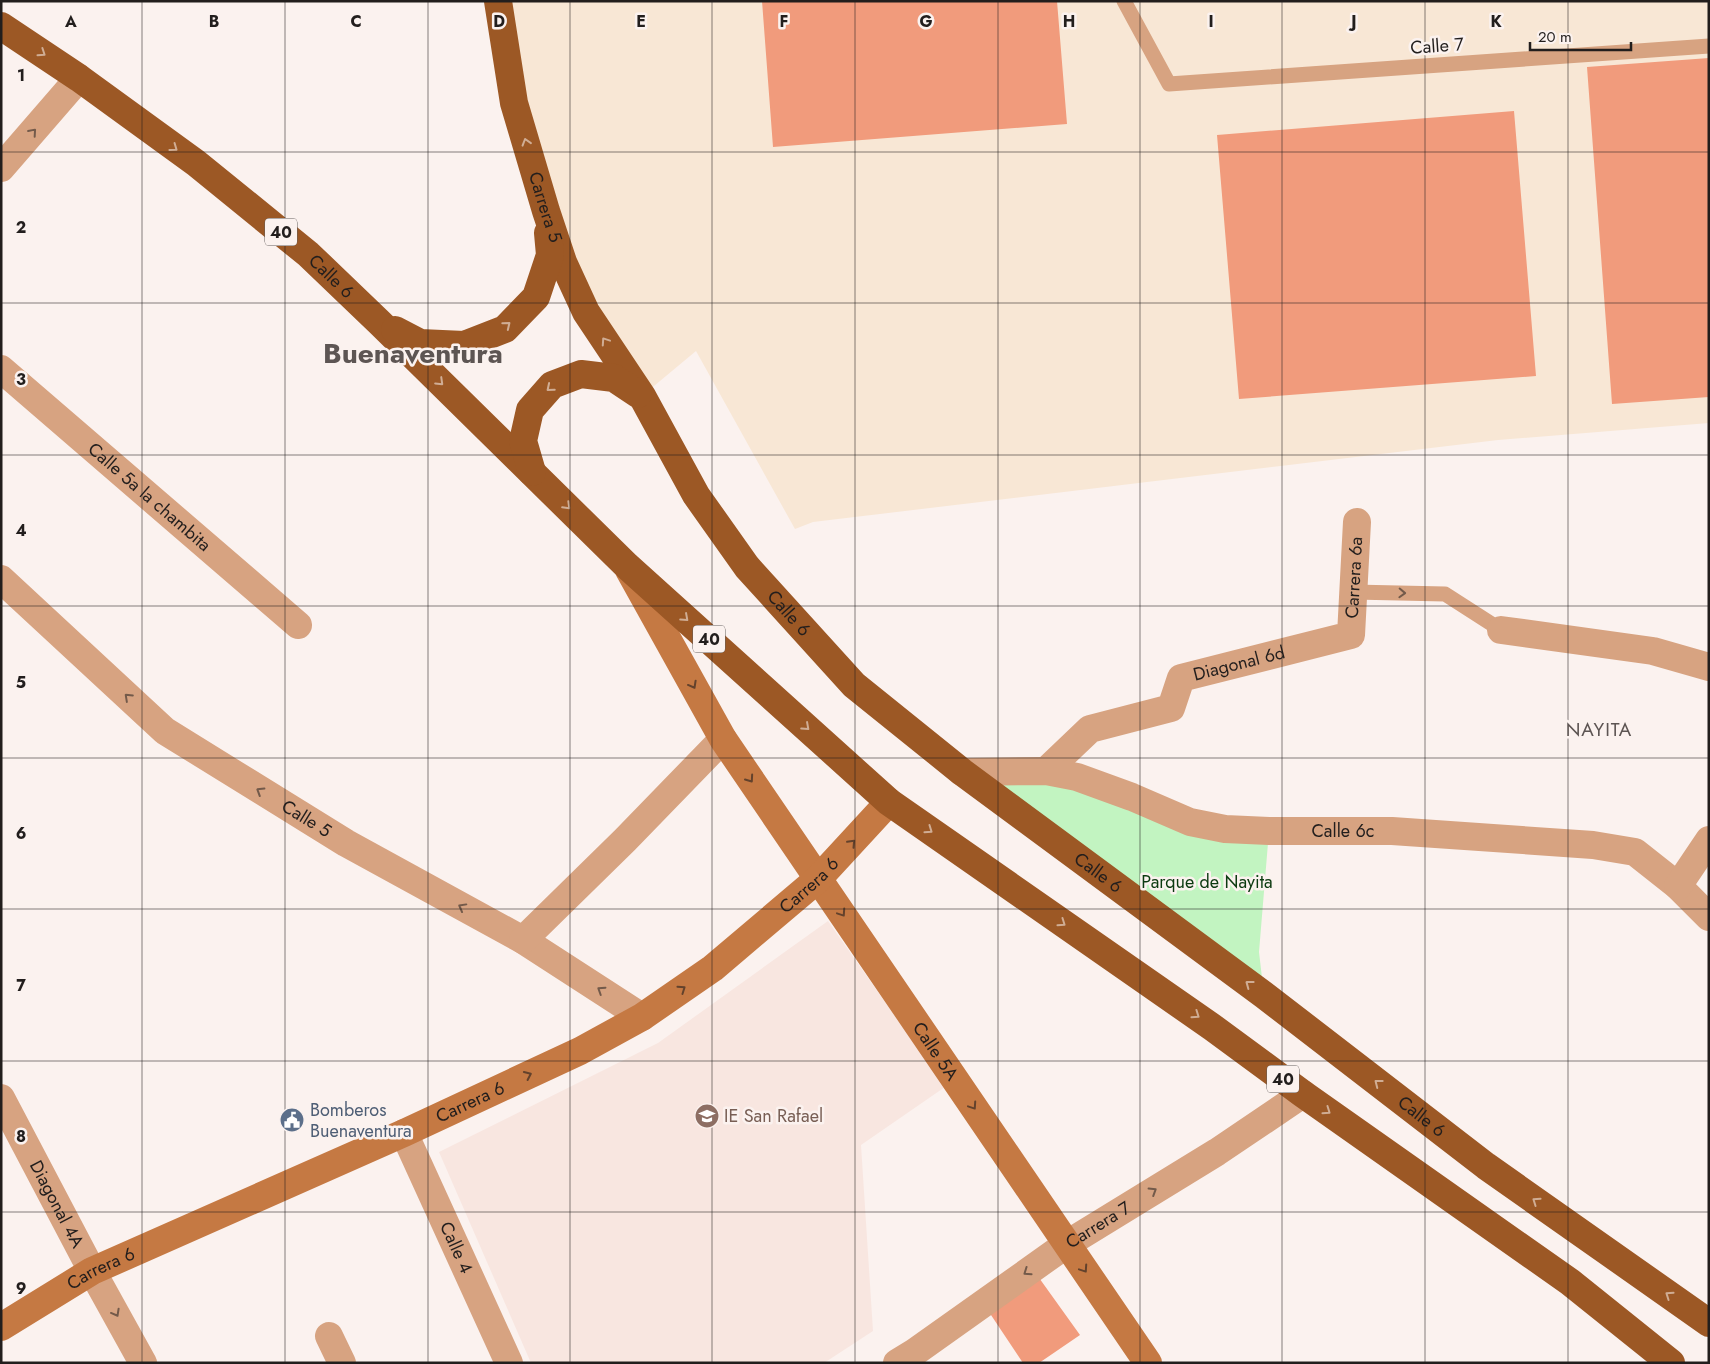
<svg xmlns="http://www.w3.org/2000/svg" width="1710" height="1364" font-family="Jost,sans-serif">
  <rect width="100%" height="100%" fill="#fbf2ef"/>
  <path fill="#f8e6e0" d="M828,921l117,166 -84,58 12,186 -49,32h-293l-92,-211 219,-109z"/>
  <path fill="#f8e7d5" d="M498,1h1211v422l-211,17 -685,82 -18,7 -99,-178 -54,45 -56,-84z"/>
  <path fill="#c2f4c1" d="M1046,771l223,60 -10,121 5,43 -302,-223z"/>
  <path fill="#f19b7c" d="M762,1h295l10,123 -294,23z
    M1709,58v339l-97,7 -25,-337z
    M1514,111l22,265 -297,23 -22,-264z
    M1037,1275l43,60 -41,28h-16l-36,-54z"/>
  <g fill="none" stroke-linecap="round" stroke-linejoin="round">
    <path stroke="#d7a381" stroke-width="15" d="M1124,1l45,83 540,-38
      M1353,592l92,2 56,36"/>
    <g stroke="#d7a381" stroke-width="28">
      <path d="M1,168l78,-90"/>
      <path id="s1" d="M1,369l297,256"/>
      <path id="s2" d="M1,579l164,152 181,112 177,97 119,77"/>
      <path d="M1501,630l152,21 56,16"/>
      <path id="s3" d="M1046,771l44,-42 81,-21 10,-30 170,-43 6,-113"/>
      <path id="s4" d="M962,772l84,-1 31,6 55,20 58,25 35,7 44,2h123l201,14 42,7 43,34 31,31"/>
      <path d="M1678,886l31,-46"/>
      <path d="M523,940l102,-100 98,-101"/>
      <path id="s5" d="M1,1098l91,173 51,92"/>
      <path id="s6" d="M404,1133l105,230"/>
      <path d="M329,1336l13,27"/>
      <path id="s7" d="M897,1363l18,-11 152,-108 150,-92 86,-58"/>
    </g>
    <g stroke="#c57943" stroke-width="28">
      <path id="s8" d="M629,570l94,169 425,624"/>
      <path id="s9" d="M1,1327l91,-56 312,-138 176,-82 62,-34 71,-49 105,-89 71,-77"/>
    </g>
    <g stroke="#9c5825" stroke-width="28">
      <path id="s10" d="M498,1l16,102 32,108 17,51 23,50 56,84 54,99 51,72 107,118 108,87 302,223 222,171 223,157"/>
      <path id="s11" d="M1,26l78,52 117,85 112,91 72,69 247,243 262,236 323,225 91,67 267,188 101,81"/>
      <path d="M395,330l25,13 44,2 41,-16 31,-32 14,-42 -2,-22"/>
      <path d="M532,472l-9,-31 7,-31 22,-25 29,-11 33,4 24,16"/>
    </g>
  </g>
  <defs><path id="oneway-chevron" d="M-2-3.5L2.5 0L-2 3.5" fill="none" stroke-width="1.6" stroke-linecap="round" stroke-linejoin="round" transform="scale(1.25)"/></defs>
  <g stroke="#d0ad94">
    <use href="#oneway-chevron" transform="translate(42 53) rotate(34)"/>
    <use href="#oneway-chevron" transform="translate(526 142) rotate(-107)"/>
    <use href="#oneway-chevron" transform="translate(174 148) rotate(36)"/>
    <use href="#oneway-chevron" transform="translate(507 325) rotate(-39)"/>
    <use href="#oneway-chevron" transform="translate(605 341) rotate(-124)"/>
    <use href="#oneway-chevron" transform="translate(440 382) rotate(44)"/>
    <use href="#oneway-chevron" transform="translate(550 388) rotate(140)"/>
    <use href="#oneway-chevron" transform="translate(567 506) rotate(45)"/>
    <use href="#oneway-chevron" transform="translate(685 618) rotate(42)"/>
    <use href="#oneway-chevron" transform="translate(806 727) rotate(42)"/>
    <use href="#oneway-chevron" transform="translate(929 830) rotate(35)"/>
    <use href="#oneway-chevron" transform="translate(1062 923) rotate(35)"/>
    <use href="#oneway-chevron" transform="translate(1249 984) rotate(-143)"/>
    <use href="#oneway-chevron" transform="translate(1196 1015) rotate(35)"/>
    <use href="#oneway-chevron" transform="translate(1378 1083) rotate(-142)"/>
    <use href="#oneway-chevron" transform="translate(1327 1111) rotate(35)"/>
    <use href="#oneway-chevron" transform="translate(1536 1201) rotate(-145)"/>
    <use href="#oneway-chevron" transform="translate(1669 1295) rotate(-145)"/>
  </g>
  <g stroke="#735a4a">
    <use href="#oneway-chevron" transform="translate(33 132) rotate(-49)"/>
    <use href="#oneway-chevron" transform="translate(1402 593) rotate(2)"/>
    <use href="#oneway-chevron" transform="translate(128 697) rotate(-137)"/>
    <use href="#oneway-chevron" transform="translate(260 791) rotate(-148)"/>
    <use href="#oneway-chevron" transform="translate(462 907) rotate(-151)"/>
    <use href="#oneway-chevron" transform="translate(601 990) rotate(-147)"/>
    <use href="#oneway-chevron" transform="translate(1153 1191) rotate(-32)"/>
    <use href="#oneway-chevron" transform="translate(1027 1272) rotate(145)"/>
    <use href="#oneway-chevron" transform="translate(116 1313) rotate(61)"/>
  </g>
  <g stroke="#63422c">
    <use href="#oneway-chevron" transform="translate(693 685) rotate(61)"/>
    <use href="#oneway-chevron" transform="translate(750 779) rotate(55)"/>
    <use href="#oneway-chevron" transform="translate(852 843) rotate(-47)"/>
    <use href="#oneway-chevron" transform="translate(842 913) rotate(56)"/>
    <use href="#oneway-chevron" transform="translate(682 989) rotate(-35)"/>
    <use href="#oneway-chevron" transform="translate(528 1075) rotate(-25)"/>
    <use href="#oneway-chevron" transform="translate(973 1106) rotate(56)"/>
    <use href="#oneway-chevron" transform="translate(1084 1269) rotate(56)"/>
  </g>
  <path fill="none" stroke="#221e1d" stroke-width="1" stroke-opacity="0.55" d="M142,1v1362M285,1v1362M428,1v1362M570,1v1362M712,1v1362M855,1v1362M998,1v1362M1140,1v1362M1282,1v1362M1425,1v1362M1568,1v1362M1,152h1708M1,303h1708M1,455h1708M1,606h1708M1,758h1708M1,909h1708M1,1061h1708M1,1212h1708"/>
  <defs>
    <symbol id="university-disc" viewBox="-11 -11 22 22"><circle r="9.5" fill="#8d6e63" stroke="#fbf2ef"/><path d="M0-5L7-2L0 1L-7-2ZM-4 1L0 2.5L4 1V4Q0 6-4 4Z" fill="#fff"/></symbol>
    <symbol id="civic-disc" viewBox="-11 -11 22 22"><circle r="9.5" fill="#5c6f8a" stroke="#fbf2ef"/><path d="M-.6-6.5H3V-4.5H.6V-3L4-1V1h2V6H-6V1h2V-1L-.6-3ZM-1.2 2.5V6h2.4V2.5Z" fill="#fff"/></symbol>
  </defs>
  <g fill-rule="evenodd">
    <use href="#university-disc" x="693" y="1102" width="28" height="28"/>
    <use href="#civic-disc" x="278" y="1106" width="28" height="28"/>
  </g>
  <g text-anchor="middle" stroke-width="5" stroke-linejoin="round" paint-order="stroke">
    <g fill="#fbf2ef" stroke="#635e5c" stroke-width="1">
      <rect x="265" y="218.5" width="32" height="27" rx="4"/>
      <rect x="693" y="625.5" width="32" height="27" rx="4"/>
      <rect x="1267" y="1065.5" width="32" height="27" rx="4"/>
    </g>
    <g font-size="16" font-weight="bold" fill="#221e1d">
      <text x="281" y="238">40</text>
      <text x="709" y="645">40</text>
      <text x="1283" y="1085">40</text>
    </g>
    <g font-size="18" fill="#221e1d" stroke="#fbf2ef">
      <text transform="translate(1437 46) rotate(-4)" y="6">Calle 7</text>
      <text dy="6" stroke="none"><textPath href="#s10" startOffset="212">Carrera 5</textPath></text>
      <text dy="6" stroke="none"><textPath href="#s11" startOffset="415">Calle 6</textPath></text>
      <text dy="6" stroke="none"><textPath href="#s1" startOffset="196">Calle 5a la chambita</textPath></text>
      <text dy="6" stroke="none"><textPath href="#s3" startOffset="409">Carrera 6a</textPath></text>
      <text dy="6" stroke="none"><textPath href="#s10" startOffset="689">Calle 6</textPath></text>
      <text dy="6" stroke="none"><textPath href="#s3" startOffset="236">Diagonal 6d</textPath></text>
      <text dy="6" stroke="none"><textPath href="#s2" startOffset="390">Calle 5</textPath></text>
      <text dy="6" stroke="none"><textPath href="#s4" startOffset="391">Calle 6c</textPath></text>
      <text dy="6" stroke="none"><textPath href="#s10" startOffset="1094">Calle 6</textPath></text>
      <text dy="6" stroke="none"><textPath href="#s9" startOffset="926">Carrera 6</textPath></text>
      <text dy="6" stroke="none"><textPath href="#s8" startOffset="571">Calle 5A</textPath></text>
      <text dy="6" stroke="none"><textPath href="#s9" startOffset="521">Carrera 6</textPath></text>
      <text dy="6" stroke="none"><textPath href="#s10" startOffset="1499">Calle 6</textPath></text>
      <text dy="6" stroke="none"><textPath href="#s5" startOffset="120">Diagonal 4A</textPath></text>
      <text dy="6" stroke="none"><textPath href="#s7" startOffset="244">Carrera 7</textPath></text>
      <text dy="6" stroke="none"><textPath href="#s6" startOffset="126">Calle 4</textPath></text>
      <text dy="6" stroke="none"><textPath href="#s9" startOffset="116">Carrera 6</textPath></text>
    </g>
    <g font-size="18" fill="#0c3a10" stroke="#fbf2ef">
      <text x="1207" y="888">Parque de Nayita</text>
    </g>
    <g font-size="18" fill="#4e5e75" stroke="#fbf2ef" text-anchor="start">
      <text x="310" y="1116">Bomberos<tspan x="310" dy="21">Buenaventura</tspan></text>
    </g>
    <g font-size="18" fill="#785e54" stroke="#fbf2ef" text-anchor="start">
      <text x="724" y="1122">IE San Rafael</text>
    </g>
    <g font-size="19" letter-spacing="1" fill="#5d5553" stroke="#fbf2ef">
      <text x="1599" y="736">NAYITA</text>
    </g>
    <g font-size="28" font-weight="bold" fill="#5d5553" stroke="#fbf2ef">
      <text x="413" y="363">Buenaventura</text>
    </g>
  </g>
  <g font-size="16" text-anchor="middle" font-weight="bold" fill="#221e1d" stroke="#fbf2ef" stroke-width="5" stroke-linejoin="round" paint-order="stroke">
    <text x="71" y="27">A</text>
    <text x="214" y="27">B</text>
    <text x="356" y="27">C</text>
    <text x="499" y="27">D</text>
    <text x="641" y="27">E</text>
    <text x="784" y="27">F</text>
    <text x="926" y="27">G</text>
    <text x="1069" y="27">H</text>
    <text x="1211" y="27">I</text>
    <text x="1354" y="27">J</text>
    <text x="1496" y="27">K</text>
    <text x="21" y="81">1</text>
    <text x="21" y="233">2</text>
    <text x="21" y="385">3</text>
    <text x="21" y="536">4</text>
    <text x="21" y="688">5</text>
    <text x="21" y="839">6</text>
    <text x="21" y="991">7</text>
    <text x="21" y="1142">8</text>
    <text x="21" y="1294">9</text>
  </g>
  <rect width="1710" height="1364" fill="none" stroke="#221e1d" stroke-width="5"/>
  <path d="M1530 42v8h101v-8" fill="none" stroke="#221e1d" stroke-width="2.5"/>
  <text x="1538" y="42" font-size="15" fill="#221e1d" stroke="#fbf2ef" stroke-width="4" paint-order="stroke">20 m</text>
</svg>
